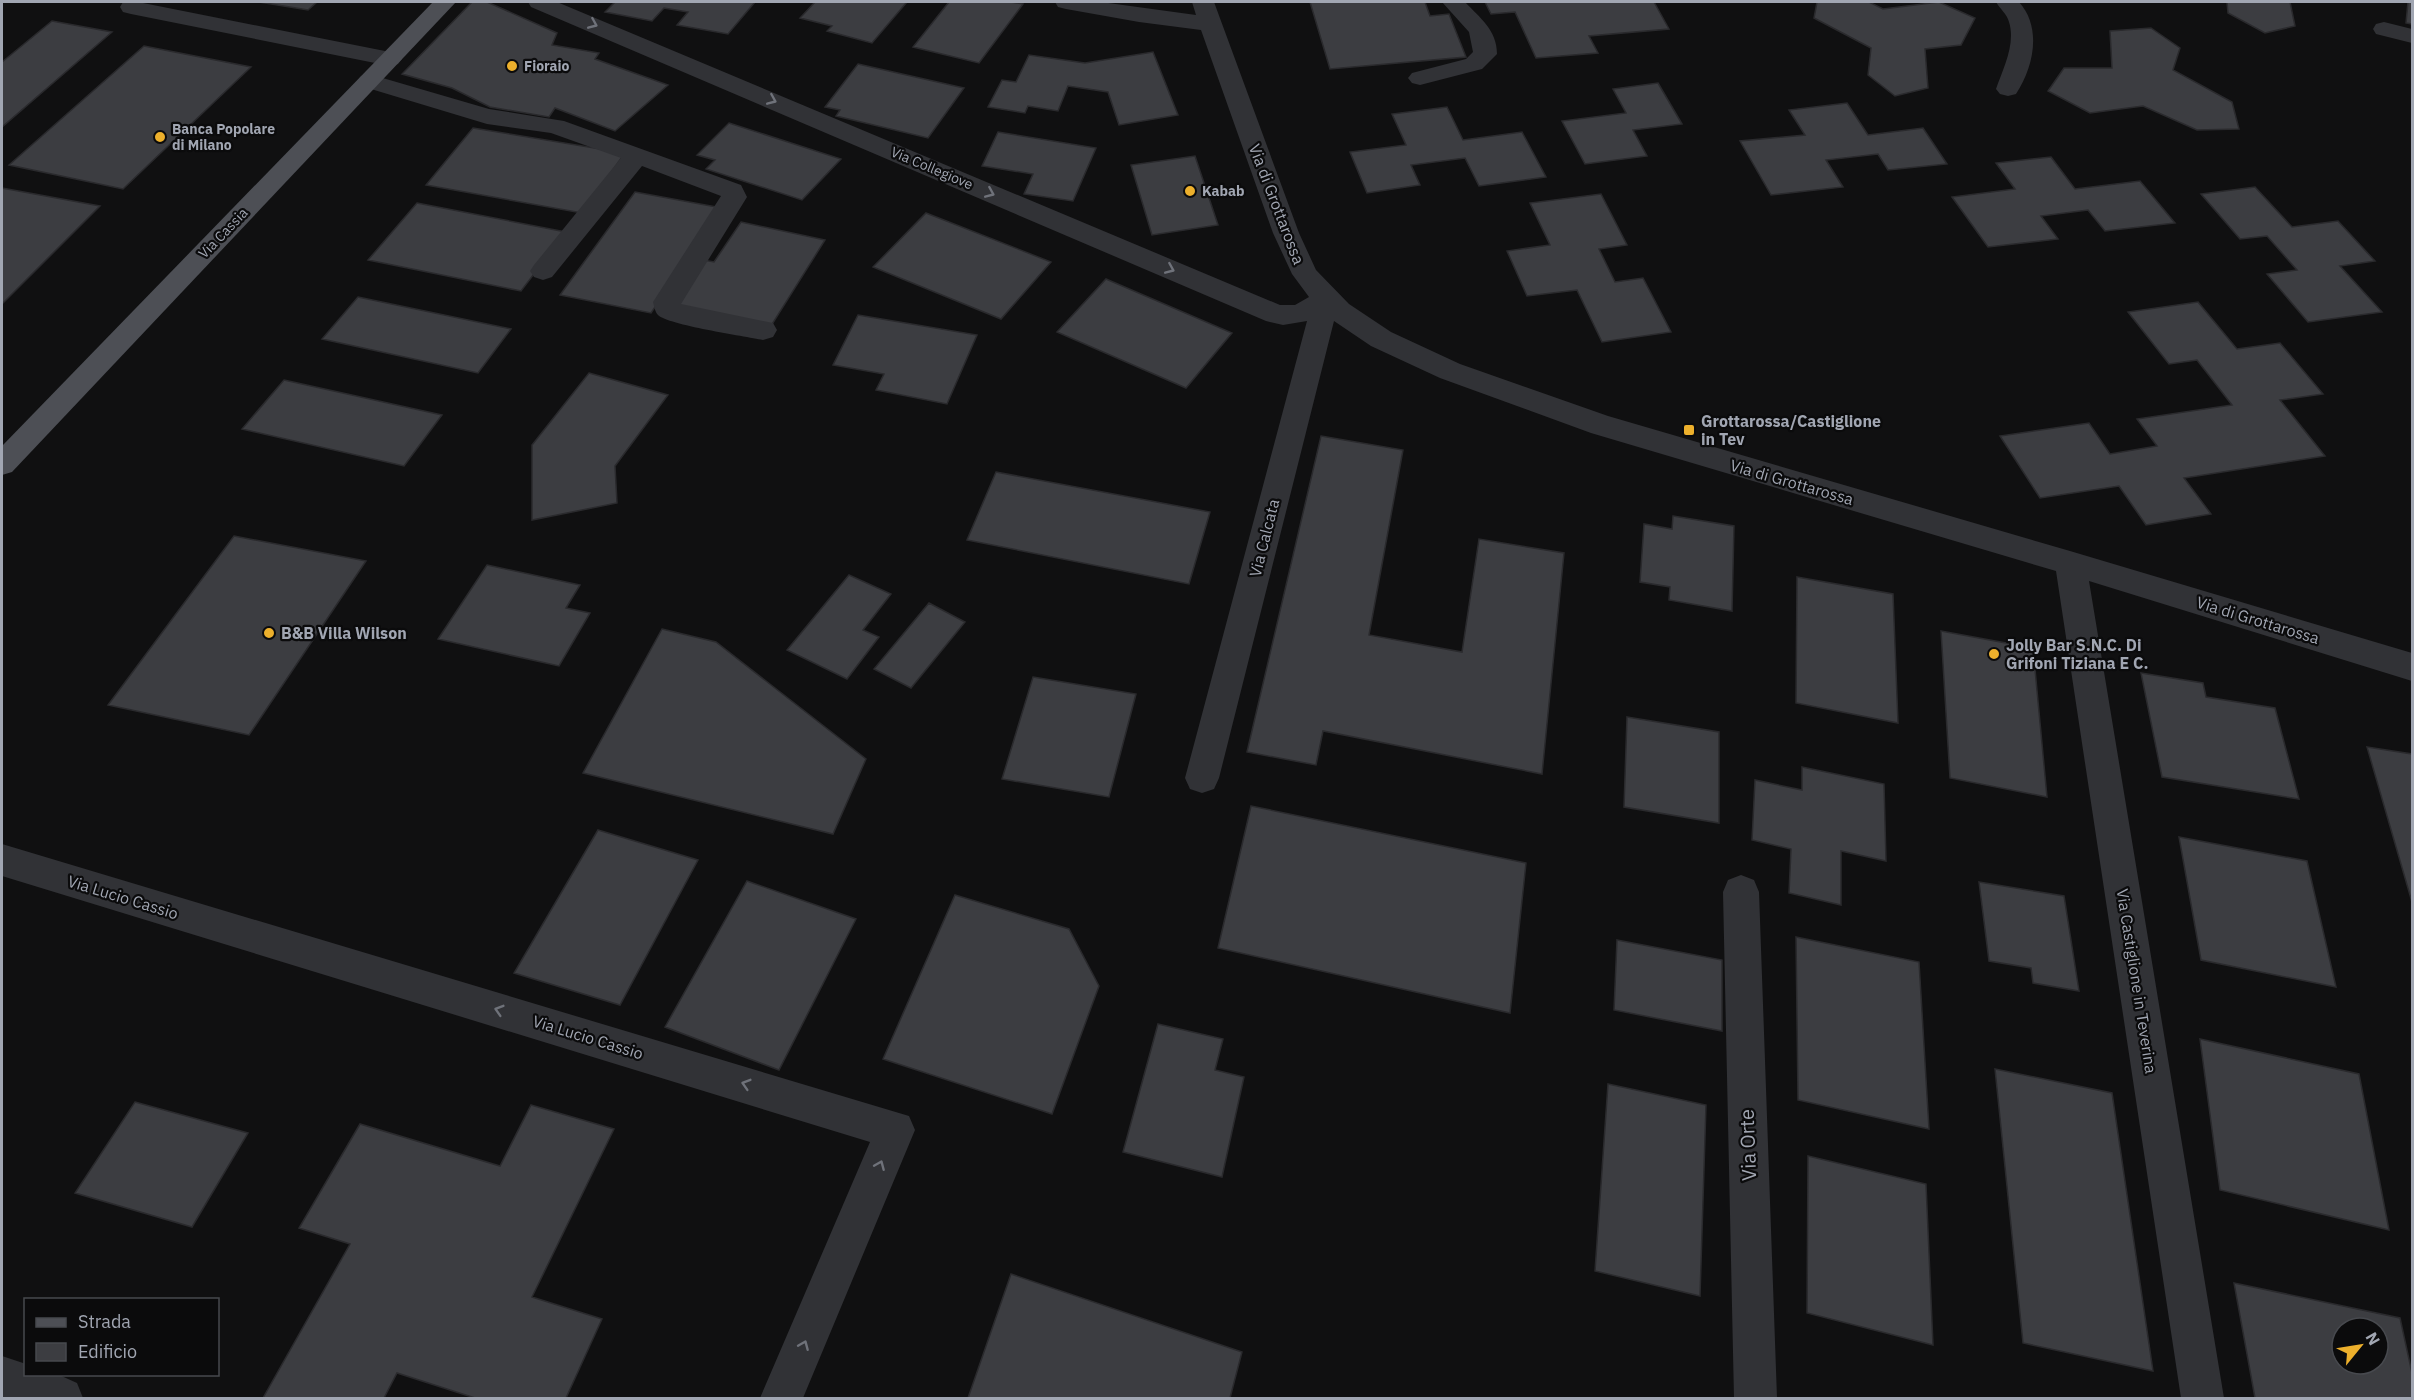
<svg xmlns="http://www.w3.org/2000/svg" width="2414" height="1400" font-family="'IBM Plex Sans',sans-serif">
  <rect width="100%" height="100%" fill="#101011"/>
  <path fill="#3c3d41" stroke="#2a2a2d" stroke-width="1.5" fill-rule="evenodd" d="M259,2h58l-9,8z
    M472,2h15l70,31 -5,12 47,8 -4,6 73,26 -53,46 -60,-23 -6,9 -59,-10 -38,-19 -50,-14z
    M615,2h140l-27,32 -51,-9 11,-13 -24,-4 -12,13 -47,-9z
    M815,2h92l-35,41 -45,-12 5,-5 -32,-8z
    M949,2h62l12,2 -44,59 -66,-16z
    M1310,2h115l5,14 19,-2 17,43 -136,12z
    M1485,2h169l15,27 -80,7 9,17 -62,5 -21,-46 -24,2z
    M1817,2h52l14,7 56,-7 36,16 -14,27 -36,4 3,39 -33,8 -27,-21 3,-27 -57,-30z
    M2227,2h63l5,24 -30,7 -37,-20z
    M2408,2h4v22l-6,-1z
    M52,21l60,11 -110,95v-65z
    M2151,28l29,20 -7,22 59,32 7,27 -42,1 -54,-24 -53,7 -42,-22 16,-23h48l-2,-37z
    M144,46l107,21 -128,122 -114,-24z
    M1153,52l25,63 -59,10 -11,-33 -40,-6 -10,25 -30,-5 -3,7 -37,-6 14,-27 14,2 13,-27 56,8z
    M858,64l106,24 -36,50 -92,-22 4,-6 -15,-3z
    M1658,83l24,41 -49,6 14,26 -62,8 -23,-43 64,-8 -13,-24z
    M1847,103l21,32 55,-7 24,36 -59,6 -10,-16 -52,6 17,27 -72,8 -31,-54 65,-6 -16,-25z
    M1447,107l16,33 59,-8 24,45 -67,9 -14,-28 -54,7 9,20 -53,8 -17,-41 56,-7 -14,-31z
    M729,123l112,36 -39,41 -96,-31 9,-9 -18,-5z
    M473,128l152,25 -43,60 -156,-28z
    M998,132l98,16 -23,53 -49,-7 9,-20 -51,-8z
    M1195,156l23,69 -66,10 -21,-70z
    M2051,157l24,32 65,-8 35,42 -70,8 -17,-21 -47,6 17,23 -70,8 -36,-50 63,-8 -19,-26z
    M2255,187l37,40 46,-6 37,40 -35,5 42,46 -74,10 -41,-48 30,-4 -30,-34 -27,3 -39,-45z
    M2,188l98,18 -98,98z
    M635,192l87,16 -71,105 -91,-18z
    M1601,194l26,51 -28,4 16,33 28,-4 28,54 -69,10 -25,-52 -50,6 -20,-45 43,-6 -20,-42z
    M417,203l149,29 -45,59 -153,-31z
    M926,213l125,49 -50,57 -128,-52z
    M741,222l84,18 -54,86 -98,-21 31,-45 10,2z
    M1106,279l126,54 -46,55 -129,-56z
    M358,297l153,32 -33,44 -156,-34z
    M2198,302l39,47 43,-6 43,51 -43,6 45,56 -141,22 27,36 -65,11 -27,-39 -79,12 -40,-62 89,-13 21,31 47,-8 -20,-27 95,-14 -35,-45 -28,4 -41,-52z
    M858,315l119,20 -30,69 -71,-14 8,-16 -51,-9z
    M589,373l79,22 -53,71 2,37 -85,17v-75z
    M284,380l158,35 -38,51 -162,-37z
    M1321,436l82,14 -34,185 93,17 17,-113 85,14 -22,221 -219,-43 -7,34 -69,-13z
    M996,472l214,40 -21,72 -222,-44z
    M1673,516l61,10 -2,85 -63,-11 1,-13 -30,-5 4,-58 28,5z
    M234,536l132,25 -117,174 -141,-30z
    M487,565l93,20 -14,23 24,5 -31,53 -121,-27z
    M849,575l42,19 -28,36 16,7 -32,42 -60,-29z
    M1797,577l96,17 5,129 -102,-20z
    M929,603l36,19 -54,66 -37,-19z
    M662,629l54,13 150,117 -33,75 -250,-61z
    M1941,631l92,17 14,149 -97,-19z
    M2141,673l62,10 3,14 69,11 24,91 -137,-22z
    M1033,677l103,17 -27,103 -107,-18z
    M1627,717l92,15v91l-95,-16z
    M2367,747l45,7v148z
    M1802,767l82,17 2,77 -45,-10v54l-52,-12 2,-44 -39,-9 3,-60 47,10z
    M1251,806l275,57 -16,150 -292,-65z
    M598,830l100,30 -78,145 -106,-32z
    M2179,837l128,24 29,126 -135,-27z
    M747,881l109,38 -77,151 -114,-43z
    M1979,882l85,14 15,95 -46,-8 -2,-15 -42,-7z
    M955,895l114,34 30,57 -47,128 -169,-55z
    M1796,937l123,25 10,167 -131,-29z
    M1617,940l105,20v71l-108,-21z
    M1158,1024l65,15 -8,31 29,7 -22,100 -99,-25z
    M2200,1039l159,35 30,156 -169,-40z
    M1995,1069l117,24 41,278 -130,-28z
    M1608,1084l98,21 -6,191 -105,-25z
    M135,1102l113,31 -56,94 -117,-34z
    M531,1105l83,24 -82,168 70,22 -36,79h-91l-78,-25 -13,25h-121l87,-154 -51,-16 61,-104 140,42z
    M1808,1156l118,28 7,161 -126,-32z
    M1011,1274l231,78 -12,46h-262z
    M2234,1283l166,35 12,55v25h-157zM2342,1328h36v36h-36z"/>
  <g fill="none" stroke-linecap="round" stroke-linejoin="round">
    <path fill="#313236" fill-rule="evenodd" d="M123,2h15l252,50 8,2 4,5 -4,5 -8,2 -259,-52 -8,-2 -3,-5z
      M528,2h29l723,303h15l14,-8 -17,-23 -19,-41 -72,-203 -62,-8 -73,-13 -8,-2 -3,-5h46l95,13 -4,-13h22l85,231 17,37 33,34 42,28 69,32 148,52 462,135 342,102v28l-323,-100 135,817h-43l-125,-827 -465,-138 -151,-55 -69,-32 -37,-25 -115,457 -5,11 -12,4 -12,-4 -5,-11 122,-457 -24,4 -17,-4 -735,-314z
      M1442,2h23c15,16 32,28 32,52l-15,15 -62,16 -8,-2 -4,-5 4,-5 54,-14 7,-7 -4,-20z
      M1996,2h23c23,25 15,65 -3,92l-8,2 -8,-2 -4,-5c7,-20 20,-45 13,-67 -2,-8 -9,-13 -13,-20z
      M2384,22l28,7v14l-36,-9 -3,-5 3,-5z
      M369,74l120,35 75,12 177,64 6,12 -66,107 92,19 4,7 -4,7 -10,3c-19,-4 -95,-15 -105,-25 -3,-3 -4,-9 -5,-13l68,-106 -79,-30 -90,111 -9,3 -9,-3 -4,-6 4,-6 87,-107 -70,-25 -64,-9 -126,-38 -4,-5 4,-5z
      M2,844l907,272 6,14 -112,268h-43l110,-256 -868,-266z
      M1741,875l13,5 5,12 18,506h-43l-11,-506 5,-12z
      M2,1356l24,8v10h31l20,9 6,15h-81z"/>
    <path fill="#4d4f55" fill-rule="evenodd" d="M433,2h23l-444,470 -10,3v-29z"/>
  </g>
  <defs><path id="oneway-chevron" d="M-2-3.5L2.5 0L-2 3.5" fill="none" stroke-width="1.6" stroke-linecap="round" stroke-linejoin="round" transform="scale(1.5)"/></defs>
  <g stroke="#6f727a">
    <use href="#oneway-chevron" transform="translate(593 24) rotate(23)"/>
    <use href="#oneway-chevron" transform="translate(772 100) rotate(23)"/>
    <use href="#oneway-chevron" transform="translate(990 193) rotate(23)"/>
    <use href="#oneway-chevron" transform="translate(1170 269) rotate(23)"/>
    <use href="#oneway-chevron" transform="translate(499 1010) rotate(-163)"/>
    <use href="#oneway-chevron" transform="translate(746 1084) rotate(-163)"/>
    <use href="#oneway-chevron" transform="translate(880 1165) rotate(-67)"/>
    <use href="#oneway-chevron" transform="translate(804 1345) rotate(-67)"/>
  </g>
  <g fill="#edb02c" stroke="#0b0b0c" stroke-width="2">
    <circle cx="512" cy="66" r="6"/>
    <circle cx="160" cy="137" r="6"/>
    <circle cx="1190" cy="191" r="6"/>
    <rect x="1683" y="424" width="12" height="12" rx="3"/>
    <circle cx="269" cy="633" r="6"/>
    <circle cx="1994" cy="654" r="6"/>
  </g>
  <g text-anchor="middle" stroke-width="4.5" stroke-linejoin="round" paint-order="stroke">
    <g font-size="14" font-weight="bold" fill="#a1a6b2" stroke="#0b0b0c" text-anchor="start">
      <text x="524" y="71">Fioraio</text>
      <text x="172" y="134">Banca Popolare<tspan x="172" dy="16">di Milano</tspan></text>
      <text x="1202" y="196">Kabab</text>
    </g>
    <g font-size="14" fill="#a1a6b2" stroke="#0b0b0c">
      <text transform="translate(932 168) rotate(23)" y="5">Via Collegiove</text>
      <text transform="translate(223 233) rotate(-46)" y="5">Via Cassia</text>
    </g>
    <g font-size="16" fill="#a1a6b2" stroke="#0b0b0c">
      <text transform="translate(1277 204) rotate(69)" y="6">Via di Grottarossa</text>
      <text transform="translate(1792 482) rotate(16)" y="6">Via di Grottarossa</text>
      <text transform="translate(1264 538) rotate(-76)" y="6">Via Calcata</text>
      <text transform="translate(2258 620) rotate(17)" y="6">Via di Grottarossa</text>
      <text transform="translate(123 897) rotate(17)" y="6">Via Lucio Cassio</text>
      <text transform="translate(2137 981) rotate(81)" y="6">Via Castiglione in Teverina</text>
      <text transform="translate(588 1037) rotate(17)" y="6">Via Lucio Cassio</text>
    </g>
    <g font-size="16" font-weight="bold" fill="#a1a6b2" stroke="#0b0b0c" text-anchor="start">
      <text x="1701" y="427">Grottarossa/Castiglione<tspan x="1701" dy="18">in Tev</tspan></text>
      <text x="281" y="639">B&amp;B Villa Wilson</text>
      <text x="2006" y="651">Jolly Bar S.N.C. Di<tspan x="2006" dy="18">Grifoni Tiziana E C.</tspan></text>
    </g>
    <g font-size="20" fill="#a1a6b2" stroke="#0b0b0c">
      <text transform="translate(1748 1145) rotate(-92)" y="7">Via Orte</text>
    </g>
  </g>
  <rect width="2414" height="1400" fill="none" stroke="#a1a6b2" stroke-width="6"/>
  <rect x="24" y="1298" width="195" height="78" fill="#0b0b0c" stroke="#47494e" stroke-width="1.5"/>
  <rect x="36" y="1318" width="30" height="9" fill="#4d4f55" stroke="#47494e" stroke-width="1.5"/>
  <text x="78" y="1328" font-size="18" fill="#a1a6b2">Strada</text>
  <rect x="36" y="1343" width="30" height="18" fill="#3c3d41" stroke="#47494e" stroke-width="1.5"/>
  <text x="78" y="1358" font-size="18" fill="#a1a6b2">Edificio</text>
  <g transform="translate(2360 1346) rotate(60)"><circle r="28" fill="#0b0b0c" stroke="#47494e" stroke-width="1.5"/>
  <path d="M0-4.5L10 22L0 15L-10 22Z" fill="#edb02c"/>
  <text y="-9" font-size="16" font-weight="bold" text-anchor="middle" fill="#a1a6b2">N</text>
  </g>
</svg>
